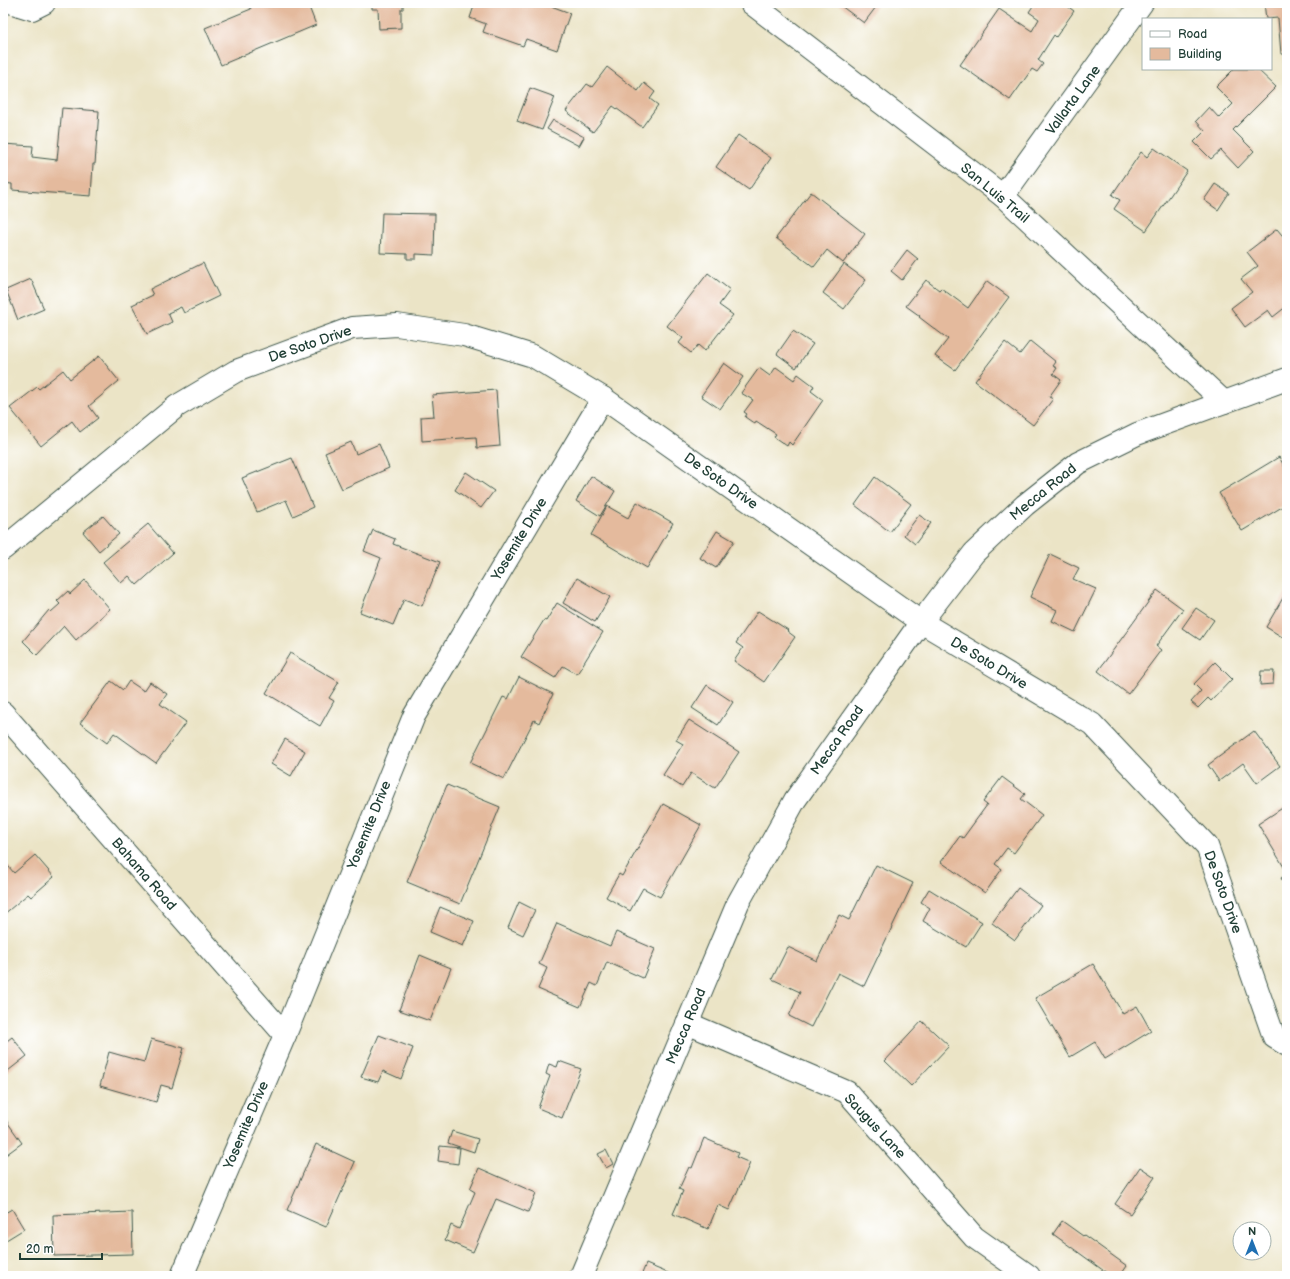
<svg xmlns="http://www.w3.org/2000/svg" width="1290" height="1279" font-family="'Balsamiq Sans',sans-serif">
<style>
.building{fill:#e4ba9d}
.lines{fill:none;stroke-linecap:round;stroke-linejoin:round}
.minor-casing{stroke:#3e564a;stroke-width:24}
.tertiary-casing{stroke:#3e564a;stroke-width:24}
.minor{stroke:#fff;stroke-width:22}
.tertiary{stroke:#fff;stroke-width:22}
.labels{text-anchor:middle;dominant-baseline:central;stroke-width:3;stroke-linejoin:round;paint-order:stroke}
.street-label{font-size:14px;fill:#1f3d34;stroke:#fff}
</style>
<rect width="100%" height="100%" fill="#fff"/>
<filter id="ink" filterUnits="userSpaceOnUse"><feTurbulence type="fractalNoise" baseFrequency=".025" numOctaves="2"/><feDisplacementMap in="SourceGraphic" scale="8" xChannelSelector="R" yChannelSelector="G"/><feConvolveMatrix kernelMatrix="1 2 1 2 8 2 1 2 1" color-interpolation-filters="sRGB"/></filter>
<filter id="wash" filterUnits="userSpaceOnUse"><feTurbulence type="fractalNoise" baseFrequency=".012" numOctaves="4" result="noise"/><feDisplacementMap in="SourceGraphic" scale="16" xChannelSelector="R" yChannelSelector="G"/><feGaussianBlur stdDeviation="0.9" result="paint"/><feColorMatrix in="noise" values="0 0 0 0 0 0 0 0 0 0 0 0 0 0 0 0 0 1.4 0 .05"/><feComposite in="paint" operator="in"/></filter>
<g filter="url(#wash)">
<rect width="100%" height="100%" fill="#ebe4c6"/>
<g id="blocks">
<g class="building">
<path d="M248,3h54l3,6 4,-2 7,18 -95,40 -16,-37 46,-19z"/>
<path d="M372,3h31v6h-2v19l-22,1 -1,-20h-6z"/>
<path d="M475,3h68l27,10 -13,37 -31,-11 -3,7 -40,-14 3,-8 -16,-6z"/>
<path d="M837,3h42l-15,20z"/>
<path d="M1035,3h28l11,8 -18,26 -2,-2 -16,25 5,4 -6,8 -5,-3 -22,31 -50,-35 39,-56 33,22 7,-12 -10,-7z"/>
<path d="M1264,3h23v51h-6l-3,-36 -12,1z"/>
<path d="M607,67l31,24 6,-8 11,9 -5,7 8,6 -16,22 -29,-21 -20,26 -27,-21 21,-27 5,3z"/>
<path d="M1234,69h23l19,18 -43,43 21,21 -16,17 -17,-18 -10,9 -17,-17 11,-11 -9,-10 13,-14 10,11 14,-14 -17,-17z"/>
<path d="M530,88l25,9 -13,33 -25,-9z"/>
<path d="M62,108l37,3 -4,53h-2l-2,32 -79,-6v-6l-9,-1v-39l30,2 -1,11 25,3z"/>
<path d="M553,120l31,17 -5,9 -32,-17z"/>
<path d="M738,135l33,23 -22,32 -33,-23z"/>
<path d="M1154,148l33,23 -41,60 -32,-22 6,-9 -8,-5 29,-43 6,5z"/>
<path d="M1215,184l14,9 -11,17 -14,-10z"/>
<path d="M811,192l54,42 -22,29 -16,-13 -13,17 -38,-29z"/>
<path d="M382,213l53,1 -1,41 -18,-1v5h-9v-5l-27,-1z"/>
<path d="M1277,229l10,12v12l-3,2 3,4v47l-14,11 -5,-7 -23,17 -14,-19 21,-16 -11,-13 17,-13 -11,-14z"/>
<path d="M907,250l11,9 -16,21 -11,-9z"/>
<path d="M203,263l16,33 -35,17 -3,-6 -13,6 4,9 -25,12 -15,-29 21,-10 -3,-6z"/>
<path d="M844,264l22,16 -22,29 -21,-16z"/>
<path d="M708,273l22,17 -11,15 14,10 -28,36 -7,-6 -7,8 -12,-10 4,-5 -16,-12z"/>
<path d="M31,279l13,30 -26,11 -12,-30z"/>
<path d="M926,280l13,10 2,-2 27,20 19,-27 22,16 -54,73 -20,-14 13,-17 -29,-22 1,-1 -14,-10z"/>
<path d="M793,331l20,13 -17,24 -19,-14z"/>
<path d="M1030,341l26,21 -3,4 4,2 -4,6 8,6 -12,17 4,2 -20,26 -58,-44 30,-39 15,12z"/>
<path d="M99,356l20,25 -30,25 9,12 -18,14 -8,-11 -31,25 -31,-38 27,-21 2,2 24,-19 7,9z"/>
<path d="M724,363l19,14 -23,32 -19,-13z"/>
<path d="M776,367l18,13 4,-6 16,12 -3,5 12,9 -31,45 -3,-3 -2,4 -13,-9 2,-3 -20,-13 -1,3 -10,-7 2,-3 -3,-2 9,-12 -12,-7 18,-25 11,8z"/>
<path d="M496,390l4,56 -23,2 -1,-11 -54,4 -1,-24 13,-1 -2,-21z"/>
<path d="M351,442l5,12 23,-10 10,24 -47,21 -17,-36z"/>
<path d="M1279,457l8,14v33l-45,27 -23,-38z"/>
<path d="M292,458l21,49 -20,9 -7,-16 -29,12 -15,-34z"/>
<path d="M466,472l28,19 -13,17 -26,-18z"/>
<path d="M591,476l24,15 -15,25 -24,-15z"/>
<path d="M875,477l36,27 -21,28 -35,-27z"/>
<path d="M637,502l36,21 -26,45 -56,-33 16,-29 21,12z"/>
<path d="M919,515l12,8 -16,21 -11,-9z"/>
<path d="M103,516l16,18 -20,17 -16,-19z"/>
<path d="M148,524l25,29 -36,32 -8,-9 -8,7 -18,-21z"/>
<path d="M373,530l22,9 -2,5 47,18 -18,44 -18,-7 -11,26 -33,-13 21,-54 -17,-7z"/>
<path d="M717,531l17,10 -18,27 -16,-10z"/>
<path d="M1050,554l29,14 -6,11 23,10 -21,43 -23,-11 5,-11 -27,-13z"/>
<path d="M577,578l33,19 -15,25 -32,-19z"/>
<path d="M85,580l25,29 -34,31 -12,-14 -27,29 -14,-14 26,-31 2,2 9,-8 -3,-3 11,-10 2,3z"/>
<path d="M1157,590l26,19 -27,37 5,4 -33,44 -30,-23z"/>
<path d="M1287,591v49l-21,-13z"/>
<path d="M557,603l46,29 -26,42 -14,-8 -8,12 -34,-21 23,-37 2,1z"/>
<path d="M1196,608l18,12 -14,20 -18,-12z"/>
<path d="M758,611l30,19 -1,1 8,6 -31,45 -30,-21 9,-13 -7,-5z"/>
<path d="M290,653l49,29 -10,16 5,3 -14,25 -54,-33z"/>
<path d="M1215,662l17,17 -21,22 -3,-3 -10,10 -7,-6 10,-11 -7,-7z"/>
<path d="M1261,671h13l-1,13 -13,1z"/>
<path d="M519,677l34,17 -14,29 -5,-3 -30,59 -34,-16 33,-66 5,2z"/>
<path d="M111,681l12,9 6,-9 15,10 6,-9 17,12 -7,10 26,18 -30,41 -42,-30 -7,10 -27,-20z"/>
<path d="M707,685l26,17 -15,23 -26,-17z"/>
<path d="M689,720l50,32 -24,36 -24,-15 -9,14 -19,-12 20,-31 -7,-4z"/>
<path d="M1254,731l26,35 -23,17 -14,-20 -24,18 -11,-16z"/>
<path d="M285,739l20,12 -14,25 -20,-12z"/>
<path d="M1002,777l23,17 -4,5 21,16 -28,38 -7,-5 -12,16 7,5 -17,24 -44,-31 19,-26 3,2 24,-33 -4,-3z"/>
<path d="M447,785l53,22 -40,97 -53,-22z"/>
<path d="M663,804l38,21 -41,72 -17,-9 -13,23 -24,-14 13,-23 3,2z"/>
<path d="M1287,805v67l-29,-48z"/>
<path d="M35,855l19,22 -23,20 -3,-3 -25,21v-55l11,13z"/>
<path d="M876,865l37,18 -49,103 -26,-13 -27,54 -22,-11 11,-24 -28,-13 16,-32 29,14 22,-46 10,5z"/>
<path d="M1287,874v14l-6,-10z"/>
<path d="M1018,888l23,17 -26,35 -23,-17z"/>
<path d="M929,889l53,33 -16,25 -43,-26 7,-13 -9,-6z"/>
<path d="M519,902l16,8 -12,25 -15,-7z"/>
<path d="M440,907l34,14 -11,25 -33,-14z"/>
<path d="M557,923l53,23 6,-14 39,17 -12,29 -36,-16 -10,24 -6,-3 -11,24 -42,-18 9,-21 -8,-4z"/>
<path d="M420,955l31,13 -21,53 -31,-11z"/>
<path d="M1093,964l30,50 14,-8 14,25 -46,28 -10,-17 -25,15 -35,-59z"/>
<path d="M922,1021l27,25 -38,40 -26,-25z"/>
<path d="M379,1035l34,13 -12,31 -18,-8 -5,11 -17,-5z"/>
<path d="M12,1037l15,19 -23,18 -1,-30z"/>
<path d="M151,1039l33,9 -12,40 -11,-3 -5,17 -56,-16 9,-34 35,10z"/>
<path d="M559,1061l22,8 -19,49 -24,-10 12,-32 -4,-2 3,-10 8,3z"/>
<path d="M3,1116l19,27 -19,14z"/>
<path d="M452,1131l26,8 -4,13 -26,-9z"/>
<path d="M704,1138l34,15 -2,4 14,6 -21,47 -11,-5 -10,24 -35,-15 10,-23 -4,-2 10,-22 3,1z"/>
<path d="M316,1144l39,18 -29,65 -39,-17z"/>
<path d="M440,1146l20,2 -2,16 -20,-3z"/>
<path d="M606,1150l7,14 -7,4 -8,-14z"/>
<path d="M1140,1167l15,10 -25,37 -15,-10z"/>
<path d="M479,1168l57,25 -8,19 -32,-13 -23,53 -28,-12 6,-15 8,4 16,-37 -5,-3z"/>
<path d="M12,1209l12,20 -21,13v-28z"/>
<path d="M132,1212l1,42 -79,2 -1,-41z"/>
<path d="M1062,1221l21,15 1,-1 43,31 -7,10h-9l-58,-42z"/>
<path d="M646,1264l29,12h-34z"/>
<path d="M259,1272l11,4h-12z"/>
</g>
</g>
</g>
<g filter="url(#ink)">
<use href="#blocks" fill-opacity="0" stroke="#3e564a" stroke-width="1"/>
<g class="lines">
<defs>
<g id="minor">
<path d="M13,3l19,6 12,-6"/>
<path d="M751,3l252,193 221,206"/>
<path d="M1003,196l139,-193"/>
<path d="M3,549l174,-143 59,-35 116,-43 45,-3 67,10 69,21 70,42 318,224 171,102 115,122 67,191 13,8"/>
<path d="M3,713l282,322"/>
<path d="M687,1023l160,69 127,145 55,39"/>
<path d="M182,1276l103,-241 129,-319 189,-318"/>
</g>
<path id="tertiary" d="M581,1276l157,-373 57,-103 126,-178 53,-69 51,-48 53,-42 59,-29 150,-55"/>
</defs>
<use href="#minor" class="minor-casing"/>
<use href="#tertiary" class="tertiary-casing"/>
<use href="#minor" class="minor"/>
<use href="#tertiary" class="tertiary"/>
</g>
</g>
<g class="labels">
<g class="street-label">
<text transform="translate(1073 100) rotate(-54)">Vallarta Lane</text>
<text transform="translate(995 193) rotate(40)">San Luis Trail</text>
<text transform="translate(310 344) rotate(-19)">De Soto Drive</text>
<text transform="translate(721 481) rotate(35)">De Soto Drive</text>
<text transform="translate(1043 492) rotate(-39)">Mecca Road</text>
<text transform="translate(519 539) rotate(-59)">Yosemite Drive</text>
<text transform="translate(989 663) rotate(31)">De Soto Drive</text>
<text transform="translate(837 740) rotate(-55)">Mecca Road</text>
<text transform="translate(369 825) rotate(-68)">Yosemite Drive</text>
<text transform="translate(144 874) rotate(49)">Bahama Road</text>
<text transform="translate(1223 892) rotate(70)">De Soto Drive</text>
<text transform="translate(686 1026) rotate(-67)">Mecca Road</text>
<text transform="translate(246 1125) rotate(-67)">Yosemite Drive</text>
<text transform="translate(875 1126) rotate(47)">Saugus Lane</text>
</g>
</g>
<rect width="1290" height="1279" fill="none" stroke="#fff" stroke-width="16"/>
<rect x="1142" y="18" width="130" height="52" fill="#ffffff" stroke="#a5b1ae"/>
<rect x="1150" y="31" width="20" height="6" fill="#ffffff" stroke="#a5b1ae"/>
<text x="1178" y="38" font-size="12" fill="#1f3d34">Road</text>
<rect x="1150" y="48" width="20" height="12" fill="#e4ba9d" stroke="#a5b1ae"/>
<text x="1178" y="58" font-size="12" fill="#1f3d34">Building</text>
<g transform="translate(1252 1241)"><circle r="19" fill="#ffffff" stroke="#a5b1ae"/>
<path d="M0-3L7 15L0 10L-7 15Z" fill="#1f6fb2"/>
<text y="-6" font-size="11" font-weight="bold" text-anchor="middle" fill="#1f3d34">N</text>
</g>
<path d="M20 1253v6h82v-6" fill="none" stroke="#1f3d34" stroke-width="2"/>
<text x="26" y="1253" font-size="12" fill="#1f3d34" stroke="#ffffff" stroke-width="3" paint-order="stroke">20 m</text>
</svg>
